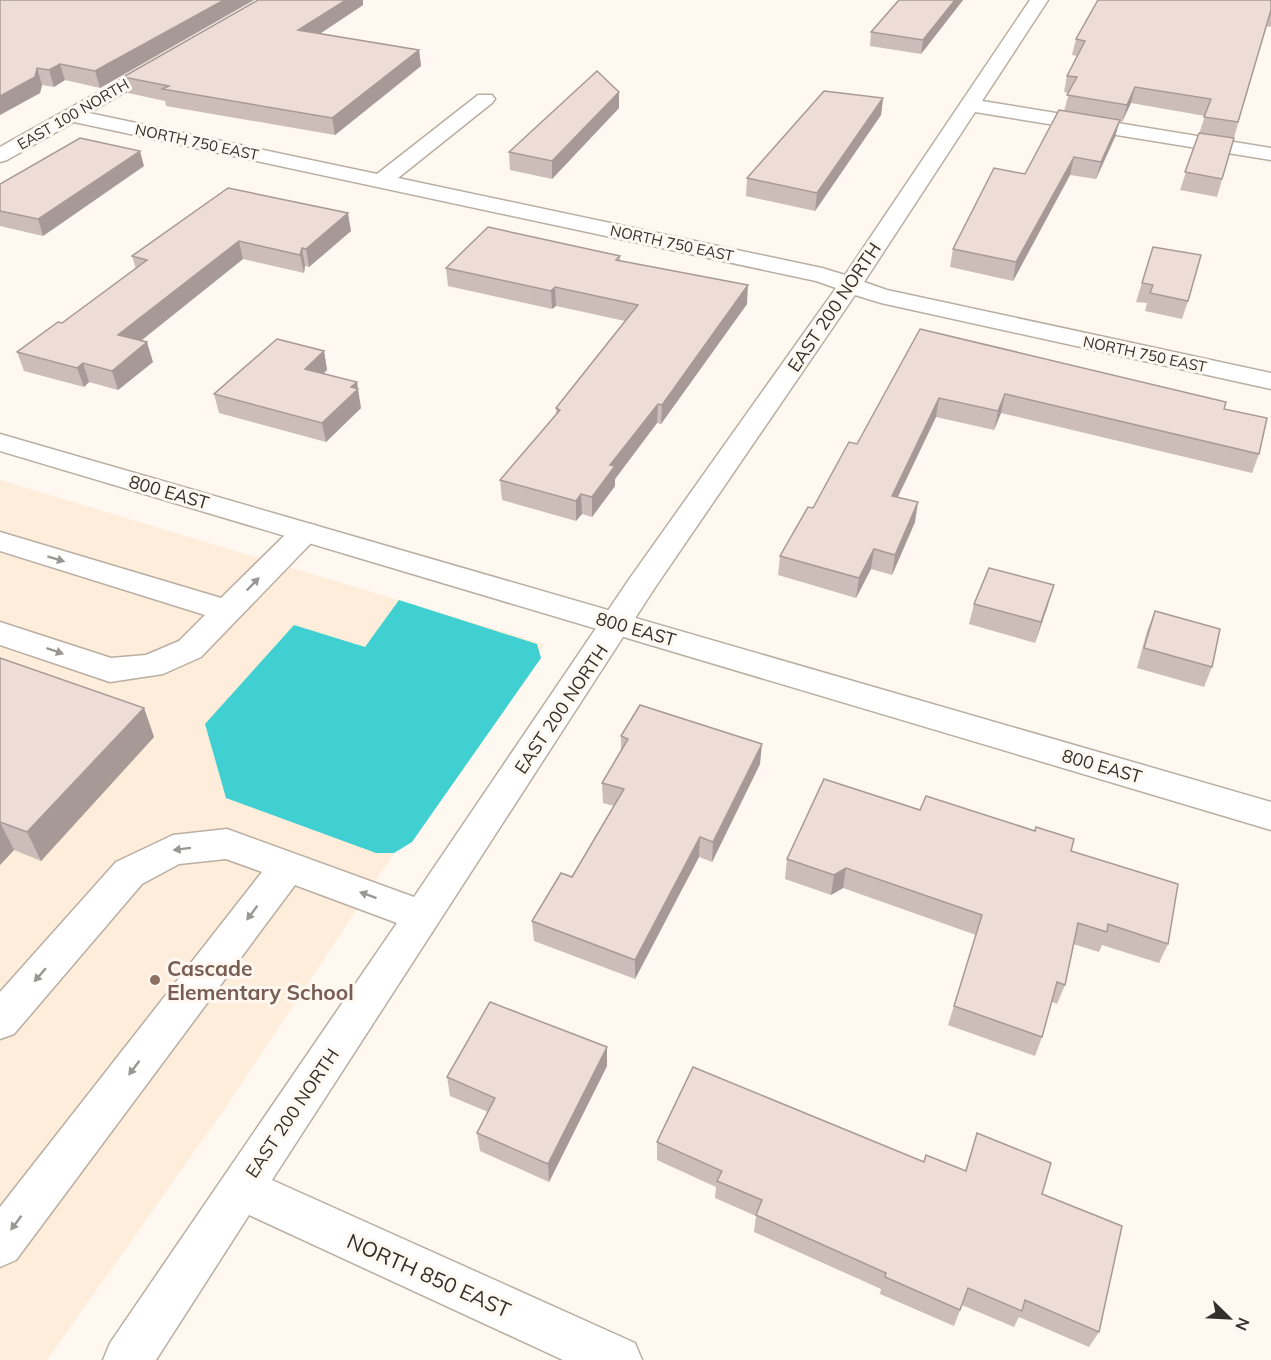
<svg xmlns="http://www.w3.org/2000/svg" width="1271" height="1360" font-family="Mulish,sans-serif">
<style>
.built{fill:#feedda}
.water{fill:#40d0d1}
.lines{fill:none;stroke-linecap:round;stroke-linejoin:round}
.minor-casing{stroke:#b9aea2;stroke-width:3}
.major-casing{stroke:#b9aea2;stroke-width:3}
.minor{fill:#fff;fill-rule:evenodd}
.major{fill:#fff;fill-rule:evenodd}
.wall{fill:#cdbdb8}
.shaded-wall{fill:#a79a96}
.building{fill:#eedcd6;stroke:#a79a96;stroke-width:1.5}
.oneway{fill:#999794}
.education-dot{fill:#8d6e63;stroke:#fef8f0;stroke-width:2}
.labels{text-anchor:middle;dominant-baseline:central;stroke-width:6;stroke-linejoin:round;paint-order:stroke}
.far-street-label{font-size:15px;fill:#332f2a;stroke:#fef8f0}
.street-label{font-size:18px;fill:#332f2a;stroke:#fef8f0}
.near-education-label{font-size:21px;font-weight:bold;fill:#785e54;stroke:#fef8f0;text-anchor:start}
.near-street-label{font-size:21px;fill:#332f2a;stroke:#fef8f0}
</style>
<rect width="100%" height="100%" fill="#fef8f0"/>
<path class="built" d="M0,480l544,164 -132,198 -18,11 -169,255 -178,252h-47z"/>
<path class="water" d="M399,600l138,44 4,14 -129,184 -18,11h-18l-150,-55 -21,-74 89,-99 71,22z"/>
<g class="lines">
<defs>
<g id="minor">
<path d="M1030,0h18l-66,101 289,47v12l-296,-48 -111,170 23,8 384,83v16l-390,-86 -26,-8 -201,294 -382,591 363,163 7,17h-79l-314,-145 -93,145h-53l7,-17 287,-420 -102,-38 -279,375 -16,7v-60l262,-335 -36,-13 -47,5 -37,20 -128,150 -14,5v-47l116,-130 57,-27 54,-6 187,68 216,-319 206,-290 -20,-7 -742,-159 -67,38 -7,2v-15l165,-92 7,2 2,4 -2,4 -83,48 288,61 101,-79h14l3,4 -3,4 -94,75 424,90 23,7z"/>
<path d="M305,523l10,2 5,7 -5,7 -114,118 -38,17 -53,8 -110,-37v-23l111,36 35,-3 33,-14 26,-26 -205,-64v-19l221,66 74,-73z"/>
</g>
<path id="major" d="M0,434l1271,368v28l-1271,-379z"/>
</defs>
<use href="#minor" class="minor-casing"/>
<use href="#major" class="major-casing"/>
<use href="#minor" class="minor"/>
<use href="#major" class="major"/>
</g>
<g class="wall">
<path d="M0,0h254l-154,88 -35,-8 -11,7 -12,-2 -2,8 -40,22z"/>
<path d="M258,0h105v5l-43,29 99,16 2,16 -86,69 -169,-29 -1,-5 -37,-8 -5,-16z"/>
<path d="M963,0l-42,54 -51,-8 1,-14z"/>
<path d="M1271,0v27l-5,-1 -49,171 -37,-7 25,-74 -74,-13 -9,19 -3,-1 -4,16 -19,42 -26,-4 -57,106 -63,-14 3,-18 72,-75 39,-63 5,-18 -5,-1 3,-16 10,-20 -5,-1 4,-16z"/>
<path d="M619,92v16l-67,71 -42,-9 -1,-18z"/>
<path d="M883,98l-2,17 -66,96 -69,-15 1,-18z"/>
<path d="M144,166l-101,70 -43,-10v-42z"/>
<path d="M228,188l123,43 -42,36 -4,-1 -1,7 -61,-14 -102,82 12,21 -35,28 -29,-8 -5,5 -60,-16 -7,-19 45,-29 74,-54 -4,-13z"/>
<path d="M1153,247l35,54 -6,18 -37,-8 2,-8 -11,-1z"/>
<path d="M620,256v4l127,44 -86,120 -4,-1 -42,56v7l-23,31 -10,-3 -6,7 -74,-21 -2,-20 56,-66v-6l69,-87 -69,-15 -4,3 -104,-23 -2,-18z"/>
<path d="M920,329l304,80 35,45 -7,19 -251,-60 -7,17 -58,-13 -38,80 17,25 -23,53 -21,-6 -15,29 -78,-23 2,-19 77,-112z"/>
<path d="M324,351l3,19 -3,3 37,35 -35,34 -107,-29 -5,-19z"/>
<path d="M974,604l74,1 -13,38 -66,-19z"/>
<path d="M1155,611l57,56 -8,20 -67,-19 10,-37z"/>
<path d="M0,658l144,50 10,29 -113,124 -27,-11 -14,15z"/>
<path d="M621,736l139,28 -48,98 -13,-5 -64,122 -101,-38 -2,-20 40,-44 42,-71 -11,-3 -1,-20 19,-33z"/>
<path d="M920,810l151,41 97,93 -9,19 -57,-18 -3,7 -26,-8 -8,41 -8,19 -5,-2 -10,35 -7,19 -87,-31 28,-90 -133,-47 -12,7 -46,-16 2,-20z"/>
<path d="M607,1066l-58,116 -69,-31 -3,-18 11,-21 -38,-16 -3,-19z"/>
<path d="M977,1133l65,61 57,138 -10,15 -70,-30 -5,10 -52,-22 -8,21 -74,-32 1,-5 -127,-57 2,-16 -41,-18 1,-11 -59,-27v-18l267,20 41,9z"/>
</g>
<g class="shaded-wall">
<path d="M224,0h30l-154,88 -5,-17z"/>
<path d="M346,0h17v5l-62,41 -3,-16z"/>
<path d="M955,0h8l-42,54 2,-14z"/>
<path d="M419,50l2,16 -86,69 -3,-17z"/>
<path d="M60,64l5,16 -11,7 -5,-17z"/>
<path d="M37,68l5,17 -2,8 -40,22v-19z"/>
<path d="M1135,87l-4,16 -9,19 5,-17z"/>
<path d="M619,92v16l-67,71v-18z"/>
<path d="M883,98l-2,17 -66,96 2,-18z"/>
<path d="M1120,120l-5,17 -19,42 5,-17z"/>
<path d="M140,151l4,15 -101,70 -5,-17z"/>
<path d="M1074,157l-4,18 -57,106 3,-19z"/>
<path d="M348,213l3,18 -42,36 -3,-18z"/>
<path d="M239,241l4,18 -119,95 -6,-19z"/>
<path d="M302,248l3,18 -1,7 -4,-18z"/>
<path d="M748,285l-1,19 -86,120 1,-19z"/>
<path d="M555,287l1,19 -4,3 -1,-18z"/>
<path d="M147,342l6,20 -35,28 -6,-19z"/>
<path d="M324,351l3,19 -19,18 -3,-19z"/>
<path d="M83,363l6,19 -5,5 -7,-19z"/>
<path d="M357,382l4,26 -35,34 -4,-19 29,-36z"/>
<path d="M1005,394l-4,19 -7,17 4,-19z"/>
<path d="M939,398l-3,19 -47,98 3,-19z"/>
<path d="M658,404l-1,19 -42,56v7l-23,31v-20l18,-32z"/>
<path d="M581,494l1,20 -6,7v-20z"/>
<path d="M918,502l-3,20 -23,53 3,-20z"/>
<path d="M874,549l-3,20 -15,29 3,-20z"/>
<path d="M1054,585l-6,20 -13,38 6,-21z"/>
<path d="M144,708l10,29 -113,124 -14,-29z"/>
<path d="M762,744l-2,20 -48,98 1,-20z"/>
<path d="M0,822l14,28 -14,15z"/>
<path d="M700,837l-1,20 -64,122v-19z"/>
<path d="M846,868l-3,20 -12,7 3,-20z"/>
<path d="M607,1047v19l-58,116 -1,-18z"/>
</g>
<g class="building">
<path d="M0,0h224l-129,71 -35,-7 -11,6 -12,-2 -2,9 -35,19z"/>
<path d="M258,0h88l-48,30 121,20 -87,68 -170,-29 7,-3 -46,-9z"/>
<path d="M899,0h56l-32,40 -52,-8z"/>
<path d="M1098,0h173v10l-33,112 -34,-5 7,-18 -76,-12 -8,18 -60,-10 10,-18 -10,-1 18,-35 -9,-2z"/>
<path d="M597,71l22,21 -67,69 -43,-9z"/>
<path d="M824,91l59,7 -66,95 -70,-15z"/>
<path d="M1059,110l61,10 -19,42 -27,-5 -58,105 -63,-13 41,-81 31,6z"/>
<path d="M1199,133l35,5 -12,41 -37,-7z"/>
<path d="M80,138l60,13 -102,68 -38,-8v-27z"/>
<path d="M228,188l120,25 -42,36 -4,-1 -2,7 -61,-14 -121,94 29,7 -35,29 -29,-8 -6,5 -60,-16 41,-30 4,1 85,-63 -15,-4z"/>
<path d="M488,227l132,29 -4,4 132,25 -86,120 -4,-1 -48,61 5,1 -23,31 -11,-3 -5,7 -76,-21 60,-70 -4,-2 82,-103 -83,-18 -4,4 -105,-23z"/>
<path d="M1153,247l48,8 -13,46 -38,-8 3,-8 -11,-2z"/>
<path d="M920,329l306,73 -2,7 43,9 -8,36 -254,-60 -7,17 -59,-13 -47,98 26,6 -23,53 -21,-6 -15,29 -79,-22 28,-49 5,1 36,-66 8,2z"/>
<path d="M277,339l47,12 -19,18 52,13 -6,5 7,2 -36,34 -108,-29z"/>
<path d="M989,568l65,17 -13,37 -67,-18z"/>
<path d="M1155,611l65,18 -8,38 -68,-19z"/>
<path d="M0,658l144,50 -117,124 -27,-10z"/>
<path d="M640,705l122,39 -49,98 -13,-5 -65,123 -103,-39 29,-48 11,4 52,-88 -22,-6 26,-44 -7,-3z"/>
<path d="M824,779l96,31 6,-14 109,35 1,-4 38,12 -3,12 107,33 -10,60 -60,-20 -1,8 -29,-9 -13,62 -8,-3 -15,55 -88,-31 28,-91 -136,-47 -12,7 -47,-16z"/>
<path d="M490,1002l117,45 -59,117 -71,-31 18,-35 -48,-21z"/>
<path d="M693,1067l231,95 2,-7 40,16 11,-38 74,30 -9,31 80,32 -23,106 -74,-32 -3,11 -54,-23 -8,22 -75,-33 1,-4 -130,-58 6,-15 -45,-19 5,-10 -65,-29z"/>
</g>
<defs><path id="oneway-solid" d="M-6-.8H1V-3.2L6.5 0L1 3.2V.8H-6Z" transform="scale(1.5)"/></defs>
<g class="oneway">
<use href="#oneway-solid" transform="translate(56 559) rotate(17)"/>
<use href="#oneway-solid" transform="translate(253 584) rotate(-46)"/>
<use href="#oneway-solid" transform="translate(55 651) rotate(19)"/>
<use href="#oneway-solid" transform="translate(182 849) rotate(173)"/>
<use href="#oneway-solid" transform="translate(368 895) rotate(-160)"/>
<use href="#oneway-solid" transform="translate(252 913) rotate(127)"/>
<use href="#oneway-solid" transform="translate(40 975) rotate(131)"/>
<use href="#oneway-solid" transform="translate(134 1068) rotate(127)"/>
<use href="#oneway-solid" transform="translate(16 1223) rotate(127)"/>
</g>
<circle class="education-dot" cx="155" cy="980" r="6"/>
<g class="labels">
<g class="far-street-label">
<text transform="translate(73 114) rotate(-30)">EAST 100 NORTH</text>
<text transform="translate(197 142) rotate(12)">NORTH 750 EAST</text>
<text transform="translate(672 243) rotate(12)">NORTH 750 EAST</text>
<text transform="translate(1145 354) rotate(12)">NORTH 750 EAST</text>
</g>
<g class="street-label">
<text transform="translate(834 307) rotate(-56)">EAST 200 NORTH</text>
<text transform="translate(169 492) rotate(16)">800 EAST</text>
<text transform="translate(636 629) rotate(16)">800 EAST</text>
<text transform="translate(561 709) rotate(-56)">EAST 200 NORTH</text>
<text transform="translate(1102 766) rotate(16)">800 EAST</text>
<text transform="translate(292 1113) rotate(-56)">EAST 200 NORTH</text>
</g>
<g class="near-education-label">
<text x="167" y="968">Cascade<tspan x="167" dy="24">Elementary School</tspan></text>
</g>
<g class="near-street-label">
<text transform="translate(429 1275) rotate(24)">NORTH 850 EAST</text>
</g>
</g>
<g transform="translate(1229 1318) rotate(114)" stroke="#fef8f0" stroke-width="4.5" paint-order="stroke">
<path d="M0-4.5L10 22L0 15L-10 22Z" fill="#332f2a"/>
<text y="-9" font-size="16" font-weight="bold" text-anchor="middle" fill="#332f2a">N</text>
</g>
</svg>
